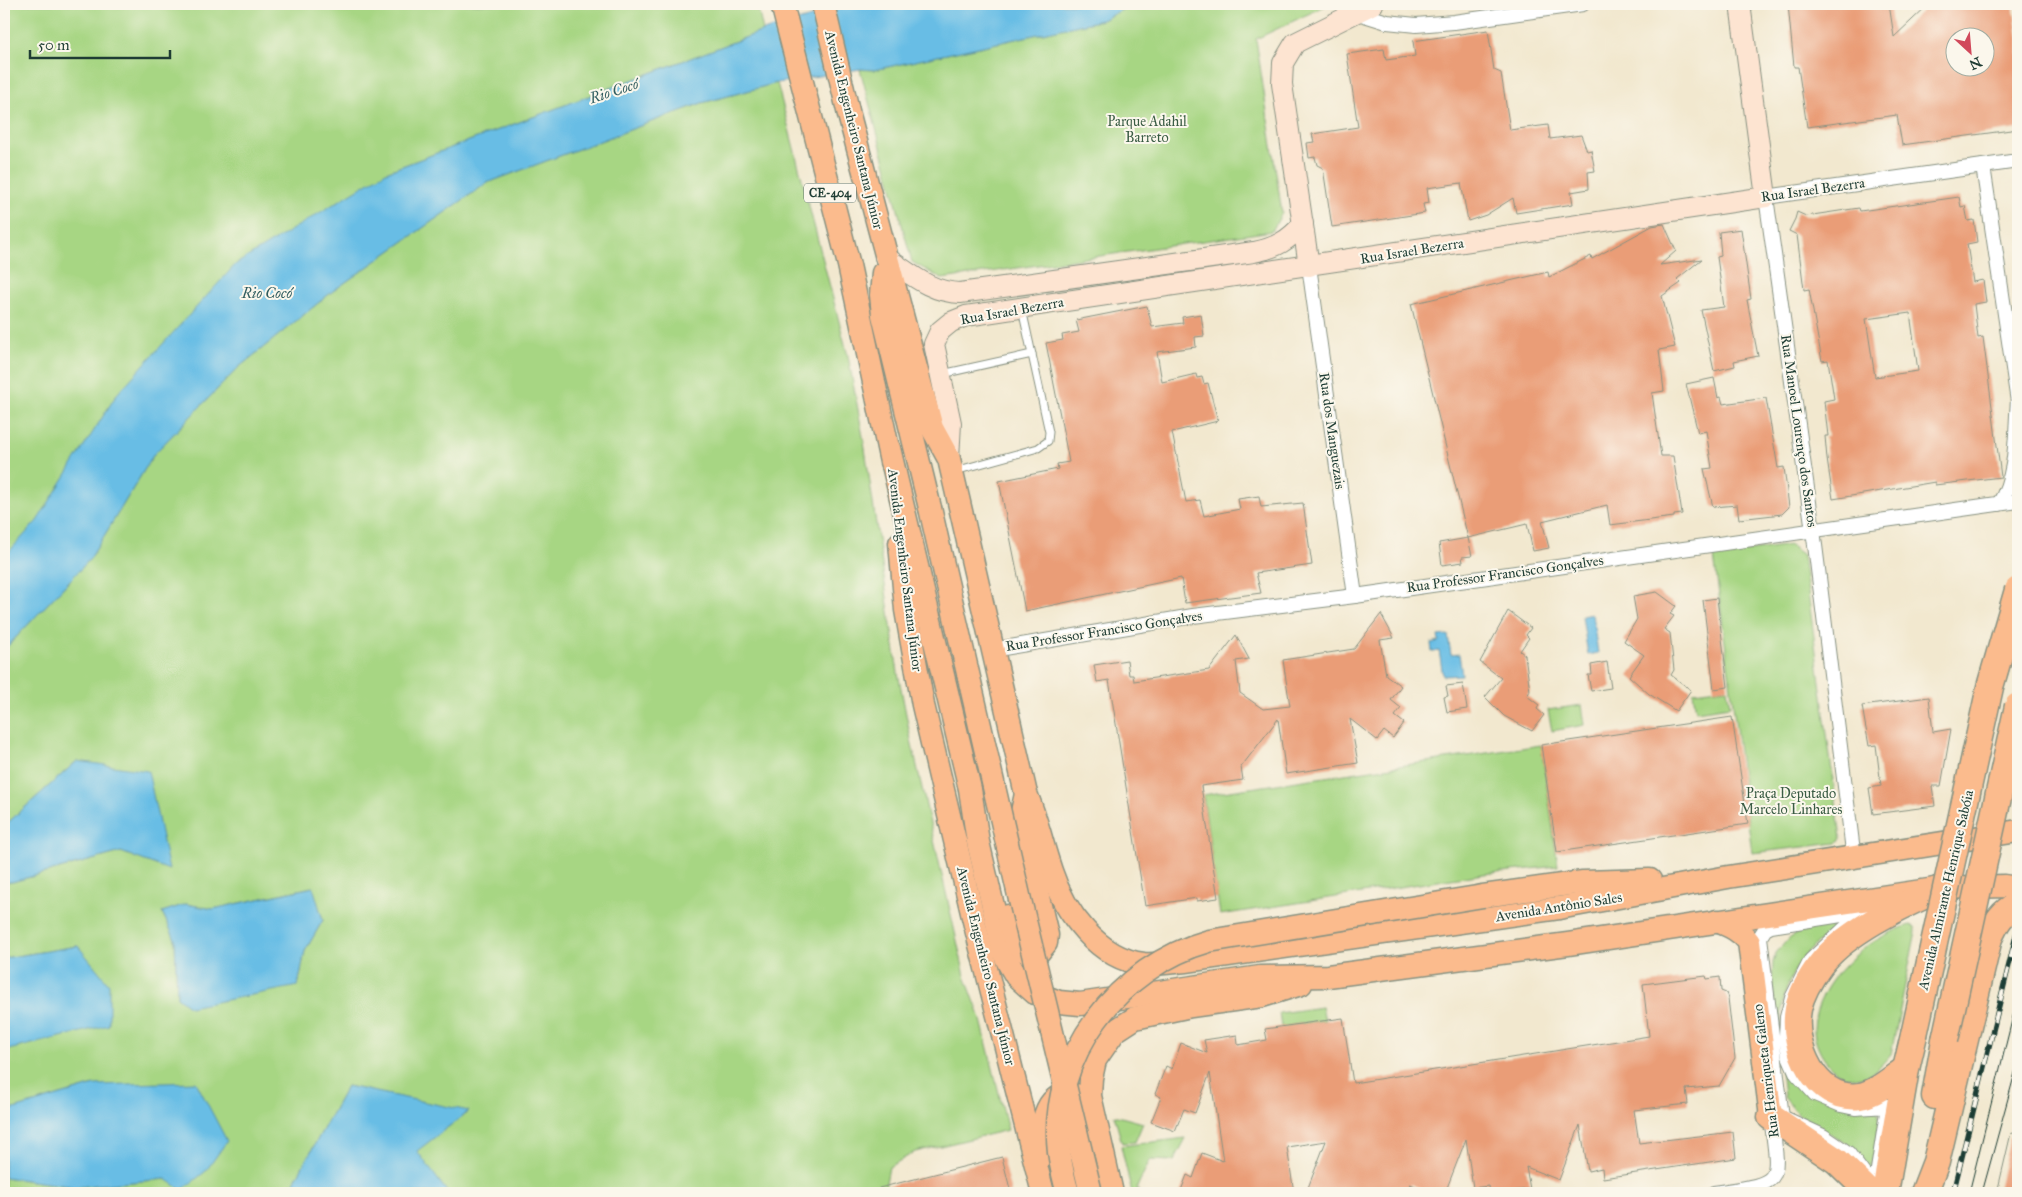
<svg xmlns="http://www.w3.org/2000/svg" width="2022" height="1197" font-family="'IM FELL Great Primer',serif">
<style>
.green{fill:#a7d683;stroke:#638a5c;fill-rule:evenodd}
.water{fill:#68bde5;stroke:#447d8c}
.building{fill:#ea9d77;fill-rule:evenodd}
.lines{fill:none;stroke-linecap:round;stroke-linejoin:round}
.lane-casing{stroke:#889282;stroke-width:9}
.street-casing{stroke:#889282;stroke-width:16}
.secondary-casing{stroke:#889282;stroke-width:22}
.primary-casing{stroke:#889282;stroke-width:25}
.highway-casing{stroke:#889282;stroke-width:29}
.lane{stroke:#fff;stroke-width:7}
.street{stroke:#fff;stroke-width:14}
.secondary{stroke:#fde4d1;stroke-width:20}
.primary{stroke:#fbbb8d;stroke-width:22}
.highway{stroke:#fbbb8d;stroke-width:26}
.tram{stroke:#1f3d34;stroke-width:1}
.rail-casing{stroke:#1f3d34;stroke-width:5.5}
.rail{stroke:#fbf7ec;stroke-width:4;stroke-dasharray:11;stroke-linecap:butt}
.primary-bridge-casing{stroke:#889282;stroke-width:25;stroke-linecap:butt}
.highway-bridge-casing{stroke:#889282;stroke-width:29;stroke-linecap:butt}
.primary-bridge{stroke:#fbbb8d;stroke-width:22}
.highway-bridge{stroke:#fbbb8d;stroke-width:26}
.labels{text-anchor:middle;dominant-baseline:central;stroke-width:4;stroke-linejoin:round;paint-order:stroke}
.shield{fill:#fbf7ec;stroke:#61756b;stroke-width:1}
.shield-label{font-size:12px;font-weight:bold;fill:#1f3d34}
.park-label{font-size:14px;fill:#3a5c44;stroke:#fbf7ec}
.street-label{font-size:14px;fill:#1f3d34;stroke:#fbf7ec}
.water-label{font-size:15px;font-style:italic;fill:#315d60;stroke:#fbf7ec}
</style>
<rect width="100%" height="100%" fill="#fbf7ec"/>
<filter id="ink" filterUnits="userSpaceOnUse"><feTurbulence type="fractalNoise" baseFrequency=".02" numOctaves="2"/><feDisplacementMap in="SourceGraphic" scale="10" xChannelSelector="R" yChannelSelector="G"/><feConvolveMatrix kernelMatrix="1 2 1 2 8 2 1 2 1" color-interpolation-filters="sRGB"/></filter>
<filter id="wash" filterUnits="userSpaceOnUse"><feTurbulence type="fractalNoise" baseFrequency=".0096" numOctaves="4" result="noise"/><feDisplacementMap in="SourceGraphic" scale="20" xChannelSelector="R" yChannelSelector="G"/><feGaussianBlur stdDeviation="1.12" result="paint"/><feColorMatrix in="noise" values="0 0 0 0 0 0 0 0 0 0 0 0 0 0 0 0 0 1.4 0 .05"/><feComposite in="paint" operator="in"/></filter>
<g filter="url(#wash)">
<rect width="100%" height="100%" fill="#f2e8cf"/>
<g class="green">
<path d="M4,4h753l6,27 -377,141 -382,385z"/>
<path d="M1133,4h196l-73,35 26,174 -10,18 -330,48 -30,-17 -52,-193 14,1 228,-50z"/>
<path d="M777,83l71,273 16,86 34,231 13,67 54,236 15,40 28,114 -93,22 -26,15 -5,26h-436l-32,-42 52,-39 -121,-26 -59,107h-284v-16l71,10 91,-8 -72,-94 -90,27v-61h5l69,-105 -74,12v-76h8l109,-30 48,17 -92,-108 -73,65v-176l86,-91 64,-105 84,-86 95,-77 154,-108 215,-80zM312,887l11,33 -18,31 -7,35 -121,11 -2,-58 -13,-27 24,-8 27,5z"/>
<path d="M1790,545l13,10 38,284 -4,4 -85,10 -38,-297z"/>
<path d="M1727,688l3,18 -34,5 -3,-19z"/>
<path d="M1582,705l3,20 -33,6 -4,-21z"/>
<path d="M1541,745l17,121 -75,8 -263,41 -17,-120z"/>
<path d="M1831,922l4,7c-44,31 -57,64 -54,116l97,67 2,8 -9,51 -12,-12 -5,-11 -54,-31 -16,-20 -12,-115 1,-20 3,-9 13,-15 19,-11z"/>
<path d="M1910,925l5,2 1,4 -25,123c-8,9 -15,18 -26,22 -27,11 -51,-23 -51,-47 1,-48 54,-92 96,-104z"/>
<path d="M1322,1007l3,13 -44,7 -2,-14z"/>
<path d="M1114,1115l29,8 -8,19 -13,1z"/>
<path d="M1186,1138l-12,23 -24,-1 -13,27 2,6h-7l-11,-47z"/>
</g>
<g class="water">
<path d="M856,4h277l-31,16 -228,50 -14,-1 -83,14 -75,20 -215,80 -154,108 -95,77 -84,86 -64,105 -86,91v-93l33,-36 80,-127 119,-130 150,-92 377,-141z"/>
<path d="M1592,614l6,39 -10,2 -6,-39z"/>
<path d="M1448,635l3,20 8,-1 3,21 -19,1 -4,-25 -7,1 -1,-9 8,-2 -1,-5z"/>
<path d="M77,761l71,10 21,99 -48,-18 -109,30h-8v-56z"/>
<path d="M313,887l10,33 -18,31 -7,35 -108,21 -13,-10 -2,-58 -13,-27 24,-8 27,5z"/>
<path d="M78,946l31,38v41l-105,26v-93z"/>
<path d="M196,1082l31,59 -21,30 -24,19 -16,-11 -91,8 -71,-10v-65l90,-27z"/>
<path d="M347,1086l122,25 -52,40 31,42h-160z"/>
</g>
<g id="blocks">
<g class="building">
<path d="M1788,4h101l5,33 35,-33h84l5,34v91l-116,16 -5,-30 -90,12 -9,-60h-4zM1954,38h30v30h-30z"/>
<path d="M1488,30l6,40 7,3 9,57 38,-5 2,14 31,-4 6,16 4,-1 4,21 -7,1 1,17 -18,3 2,12 -57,9 -3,-15 -27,17 -18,6 -7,-38 -34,5 2,15 -6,1 2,9 -93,14 -9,-59 -6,-3 -2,-8 -6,1 -2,-15 7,-1 -2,-8 46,-7 -11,-73 37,-5 2,11 29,-4 -2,-15z"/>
<path d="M1959,197l2,10 4,-1 3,15 6,-1 3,22 -10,2 6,38 10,-2 3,22 -12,2 4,34 5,-1 18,140 -66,8v-3l-102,17 -6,-40 -2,-23h3l-4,-35 10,-2 -6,-39 -6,1 -13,-72 -5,1 -7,-55 -8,-4 6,-12 2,-7 9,4 53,-8 1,3zM1910,313l8,58 -43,6 -9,-58z"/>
<path d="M1664,224l12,27 -16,14 42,-6 -25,20 4,4 -19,13 13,51 -16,3 5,41 -12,2 9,63h12l9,58 -8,1v2l-64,8 -3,-20 -65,16 7,27 -16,3 -6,-27 -59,14 -57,-234 137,-32 1,5 42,-21 1,3 60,-33z"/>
<path d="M1741,229l10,70 -4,1 11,56 -24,5 1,5 -21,5 -13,-61 23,-3 -7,-50 4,-1 -2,-24z"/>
<path d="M1147,306l5,21 31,-4 -1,-6 19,-3 3,22 -9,1 1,10 -39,5 5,30 34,-8 1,4 5,-1 2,7 4,-1 10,38 -46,11 14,70 14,-2 4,16 36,-7 -2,-10 21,-3 2,11 42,-4 9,62 -56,8 5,20 -76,10 -4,-25 -156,33 -26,-130 59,-12 -1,-5 12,-2 -23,-119 17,-3 -1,-5 17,-3 -3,-12z"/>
<path d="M1714,378l4,20 3,-1 2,7 43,-6 12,70 6,-1 5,40 -7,7 -43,5 -2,-14 -24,2 -9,-38 8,-1 -6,-37 -8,2 -12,-49z"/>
<path d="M1468,538l4,18 -10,1 1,5 -21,3 -3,-22z"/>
<path d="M1657,592l19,14 -6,8 4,2 -10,13 6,4 4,37 -3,5 20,15 -15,21 -27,-17 -20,-18 15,-21 -20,-14 13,-22 -4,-23z"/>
<path d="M1717,598l11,89 -14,2 -11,-89z"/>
<path d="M1508,611l23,17 -5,7 3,3 -9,13 5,4 5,36 -3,5 12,9 -2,4 7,6 -12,16 -28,-15 -19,-19 16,-19 -21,-16z"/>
<path d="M1381,614l13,24 -14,2 6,35 15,11 -10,14 10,8 -6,8 9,7 -11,15 -9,-7 -7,9 -27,-21 8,44 -72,11 -8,-55 -37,48 2,13 -42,6 17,112 -21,3v-3l-52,8 -36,-226 -12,2 -3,-17 33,-5 2,15h4l1,6 75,-11 27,-35 13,24 -13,2 4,32 23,16 27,-3 -7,-46 71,-11z"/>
<path d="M1607,662l4,26 -20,3 -3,-16h4l-1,-10z"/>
<path d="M1463,684l4,25 -20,3 -3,-15 4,-1 -2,-10z"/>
<path d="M1929,697l4,35 18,-3 -10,57h-9l3,20 -62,8 -4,-26 12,-2 -5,-41 -7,1 -7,-40z"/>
<path d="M1732,717l16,107 -191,28 -16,-107z"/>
<path d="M1706,976l1,3 13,-2 1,14 5,2 2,5 7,60 -16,28 -33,3 2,15 -54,6 5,33 94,-11 3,26 -133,20 -1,-10 -14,3 -8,-46 -21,55 -33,-13 4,22 -41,4 -1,-7 -15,2 -7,-49 -21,54h-11l-24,-9 1,9h-105l20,-52 -39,6 7,46h-114l7,-18 6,3 9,-25 21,8 -13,-88 -15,40 -11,-4 -9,22 -24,-9 10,-25 -6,-3 11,-28 6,3 9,-26 26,10 -3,-13 33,-5 1,10 29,-5 -2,-11 78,-11 10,65 296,-47 -6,-52z"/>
<path d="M2011,1133l7,1v59h-21z"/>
<path d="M1002,1157l9,36h-131l-1,-5z"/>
</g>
</g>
</g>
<g filter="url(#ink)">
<use href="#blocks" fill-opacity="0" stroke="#889282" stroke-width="1"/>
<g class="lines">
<defs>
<g id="lane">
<path d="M942,374l90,-20"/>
<path d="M955,471l83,-23 10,-7 1,-9 -27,-123"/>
</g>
<g id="street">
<path d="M1355,12l32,10 29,3 38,-3 129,-18"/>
<path d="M1983,166l35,236"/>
<path d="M1309,266l46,330"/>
<path d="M1999,504c19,-30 16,-70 19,-104"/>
<path d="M992,650l201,-34 162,-20 663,-95"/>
<path d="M1854,859l-39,-314 -49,-348 252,-36"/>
<path d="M1867,911l-24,19 -32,30 -19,38 -5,19 -1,19 3,20 8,18 18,20 26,11 14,3 33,-2 -11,70 -4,2 -8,-2 -17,-23 -25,-17 -41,-19 -22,-180 5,-8 6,-3z"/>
<path d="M1714,1193c70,-11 66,-7 57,-76"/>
</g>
<g id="secondary">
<path d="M885,257c25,16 44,35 75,36l294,-41c22,-4 35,-12 49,-28"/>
<path d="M1309,266l-27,-182 1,-21 12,-20 78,-39"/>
<path d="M949,459l2,-36 -17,-79 6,-13 11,-9 15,-6 800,-119 -26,-193"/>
</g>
<g id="primary">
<path d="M782,4l67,261 42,197"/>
<path d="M823,4l26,111 83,313 17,31 3,13 74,322c11,25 16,51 25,77 13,40 47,88 93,93 14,1 28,-2 42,-3l373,-53 169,-31 290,-46"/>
<path d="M883,273l-2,22 2,20 47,193"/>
<path d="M889,448l81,341 8,53 26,111 5,11 7,12 19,17 24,9 21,2 180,-27 68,-1 240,-32 374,-56 62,-2 14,2"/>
<path d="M900,543l6,67 17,95 50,212 70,276"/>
<path d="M1483,896l100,-14 67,-2"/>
<path d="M1008,916c4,18 8,38 29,38l9,-11 1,-8 -27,-114 6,-27"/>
<path d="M1717,921c13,5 24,10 32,21l22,175"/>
<path d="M1041,1156c0,-22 0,-68 35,-61"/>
<path d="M1112,1193l-22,-97 1,-18 4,-18 20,-29 20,-13 56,-12 71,-10 39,-12"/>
</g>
<g id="highway">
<path d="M1906,1069c-15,10 -29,24 -46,27 -45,6 -69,-50 -62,-87 3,-15 13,-32 22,-44 26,-34 84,-61 122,-77"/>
<path d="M1935,1096l10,-56"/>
<path d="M1771,1117l66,44 33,32"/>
<path d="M1885,1193l21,-124 8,-34"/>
<path d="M1924,1193l12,-31 53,-224c7,-15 13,-27 29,-33"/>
</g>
</defs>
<use href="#lane" class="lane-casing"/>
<use href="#street" class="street-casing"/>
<use href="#secondary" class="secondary-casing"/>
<use href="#primary" class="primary-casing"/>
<use href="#highway" class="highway-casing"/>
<use href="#lane" class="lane"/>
<use href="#street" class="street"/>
<use href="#secondary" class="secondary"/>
<use href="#primary" class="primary"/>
<use href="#highway" class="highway"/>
<g class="tram">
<path d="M1969,1193l49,-197"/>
<path d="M1982,1193l36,-131"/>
</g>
<defs>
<path id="rail" d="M1953,1193l65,-265"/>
</defs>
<use href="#rail" class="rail-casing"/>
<use href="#rail" class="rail"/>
<defs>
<g id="primary-bridge">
<path d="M930,508l90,392 71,293"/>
<path d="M1068,1193c-4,-13 -7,-27 -9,-41 -11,-96 60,-186 150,-211l274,-45"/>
</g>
<g id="highway-bridge">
<path d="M1914,1035l76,-348 28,-97"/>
<path d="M1945,1040l73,-334"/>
</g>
</defs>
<use href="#primary-bridge" class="primary-bridge-casing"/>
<use href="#highway-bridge" class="highway-bridge-casing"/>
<use href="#primary-bridge" class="primary-bridge"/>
<use href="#highway-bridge" class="highway-bridge"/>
</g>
</g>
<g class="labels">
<rect class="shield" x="804" y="183.5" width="52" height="19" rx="4"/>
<g class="shield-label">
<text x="830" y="193">CE-404</text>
</g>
<g class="park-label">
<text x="1147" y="121">Parque Adahil<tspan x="1147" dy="16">Barreto</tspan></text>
<text x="1791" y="793">Praça Deputado<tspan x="1791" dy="16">Marcelo Linhares</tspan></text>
</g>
<g class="street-label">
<text transform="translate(854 130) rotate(76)">Avenida Engenheiro Santana Júnior</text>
<text transform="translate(1813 190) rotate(-8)">Rua Israel Bezerra</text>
<text transform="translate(1412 251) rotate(-9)">Rua Israel Bezerra</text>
<text transform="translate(1012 311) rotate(-10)">Rua Israel Bezerra</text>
<text transform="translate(1332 431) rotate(82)">Rua dos Manguezais</text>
<text transform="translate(1799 431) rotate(82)">Rua Manoel Lourenço dos Santos</text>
<text transform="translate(905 570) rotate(83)">Avenida Engenheiro Santana Júnior</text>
<text transform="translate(1505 574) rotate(-8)">Rua Professor Francisco Gonçalves</text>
<text transform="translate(1104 631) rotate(-9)">Rua Professor Francisco Gonçalves</text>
<text transform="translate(1946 890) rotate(-77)">Avenida Almirante Henrique Sabóia</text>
<text transform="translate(1559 907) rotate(-9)">Avenida Antônio Sales</text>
<text transform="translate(986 966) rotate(76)">Avenida Engenheiro Santana Júnior</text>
<text transform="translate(1766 1071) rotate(-97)">Rua Henriqueta Galeno</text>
</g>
<g class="water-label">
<text transform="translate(614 91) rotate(-18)">Rio Cocó</text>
<text x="267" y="293">Rio Cocó</text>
</g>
</g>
<rect width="2022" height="1197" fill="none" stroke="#fbf7ec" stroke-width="20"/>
<g transform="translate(1970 52) rotate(154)"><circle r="24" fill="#fbf7ec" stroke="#a3ada2"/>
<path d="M0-4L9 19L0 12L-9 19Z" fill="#d1495b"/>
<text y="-8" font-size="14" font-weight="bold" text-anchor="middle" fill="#1f3d34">N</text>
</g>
<path d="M30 50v8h140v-8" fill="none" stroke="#1f3d34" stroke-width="2.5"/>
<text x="38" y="50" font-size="15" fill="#1f3d34" stroke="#fbf7ec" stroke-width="4" paint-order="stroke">50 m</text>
</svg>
